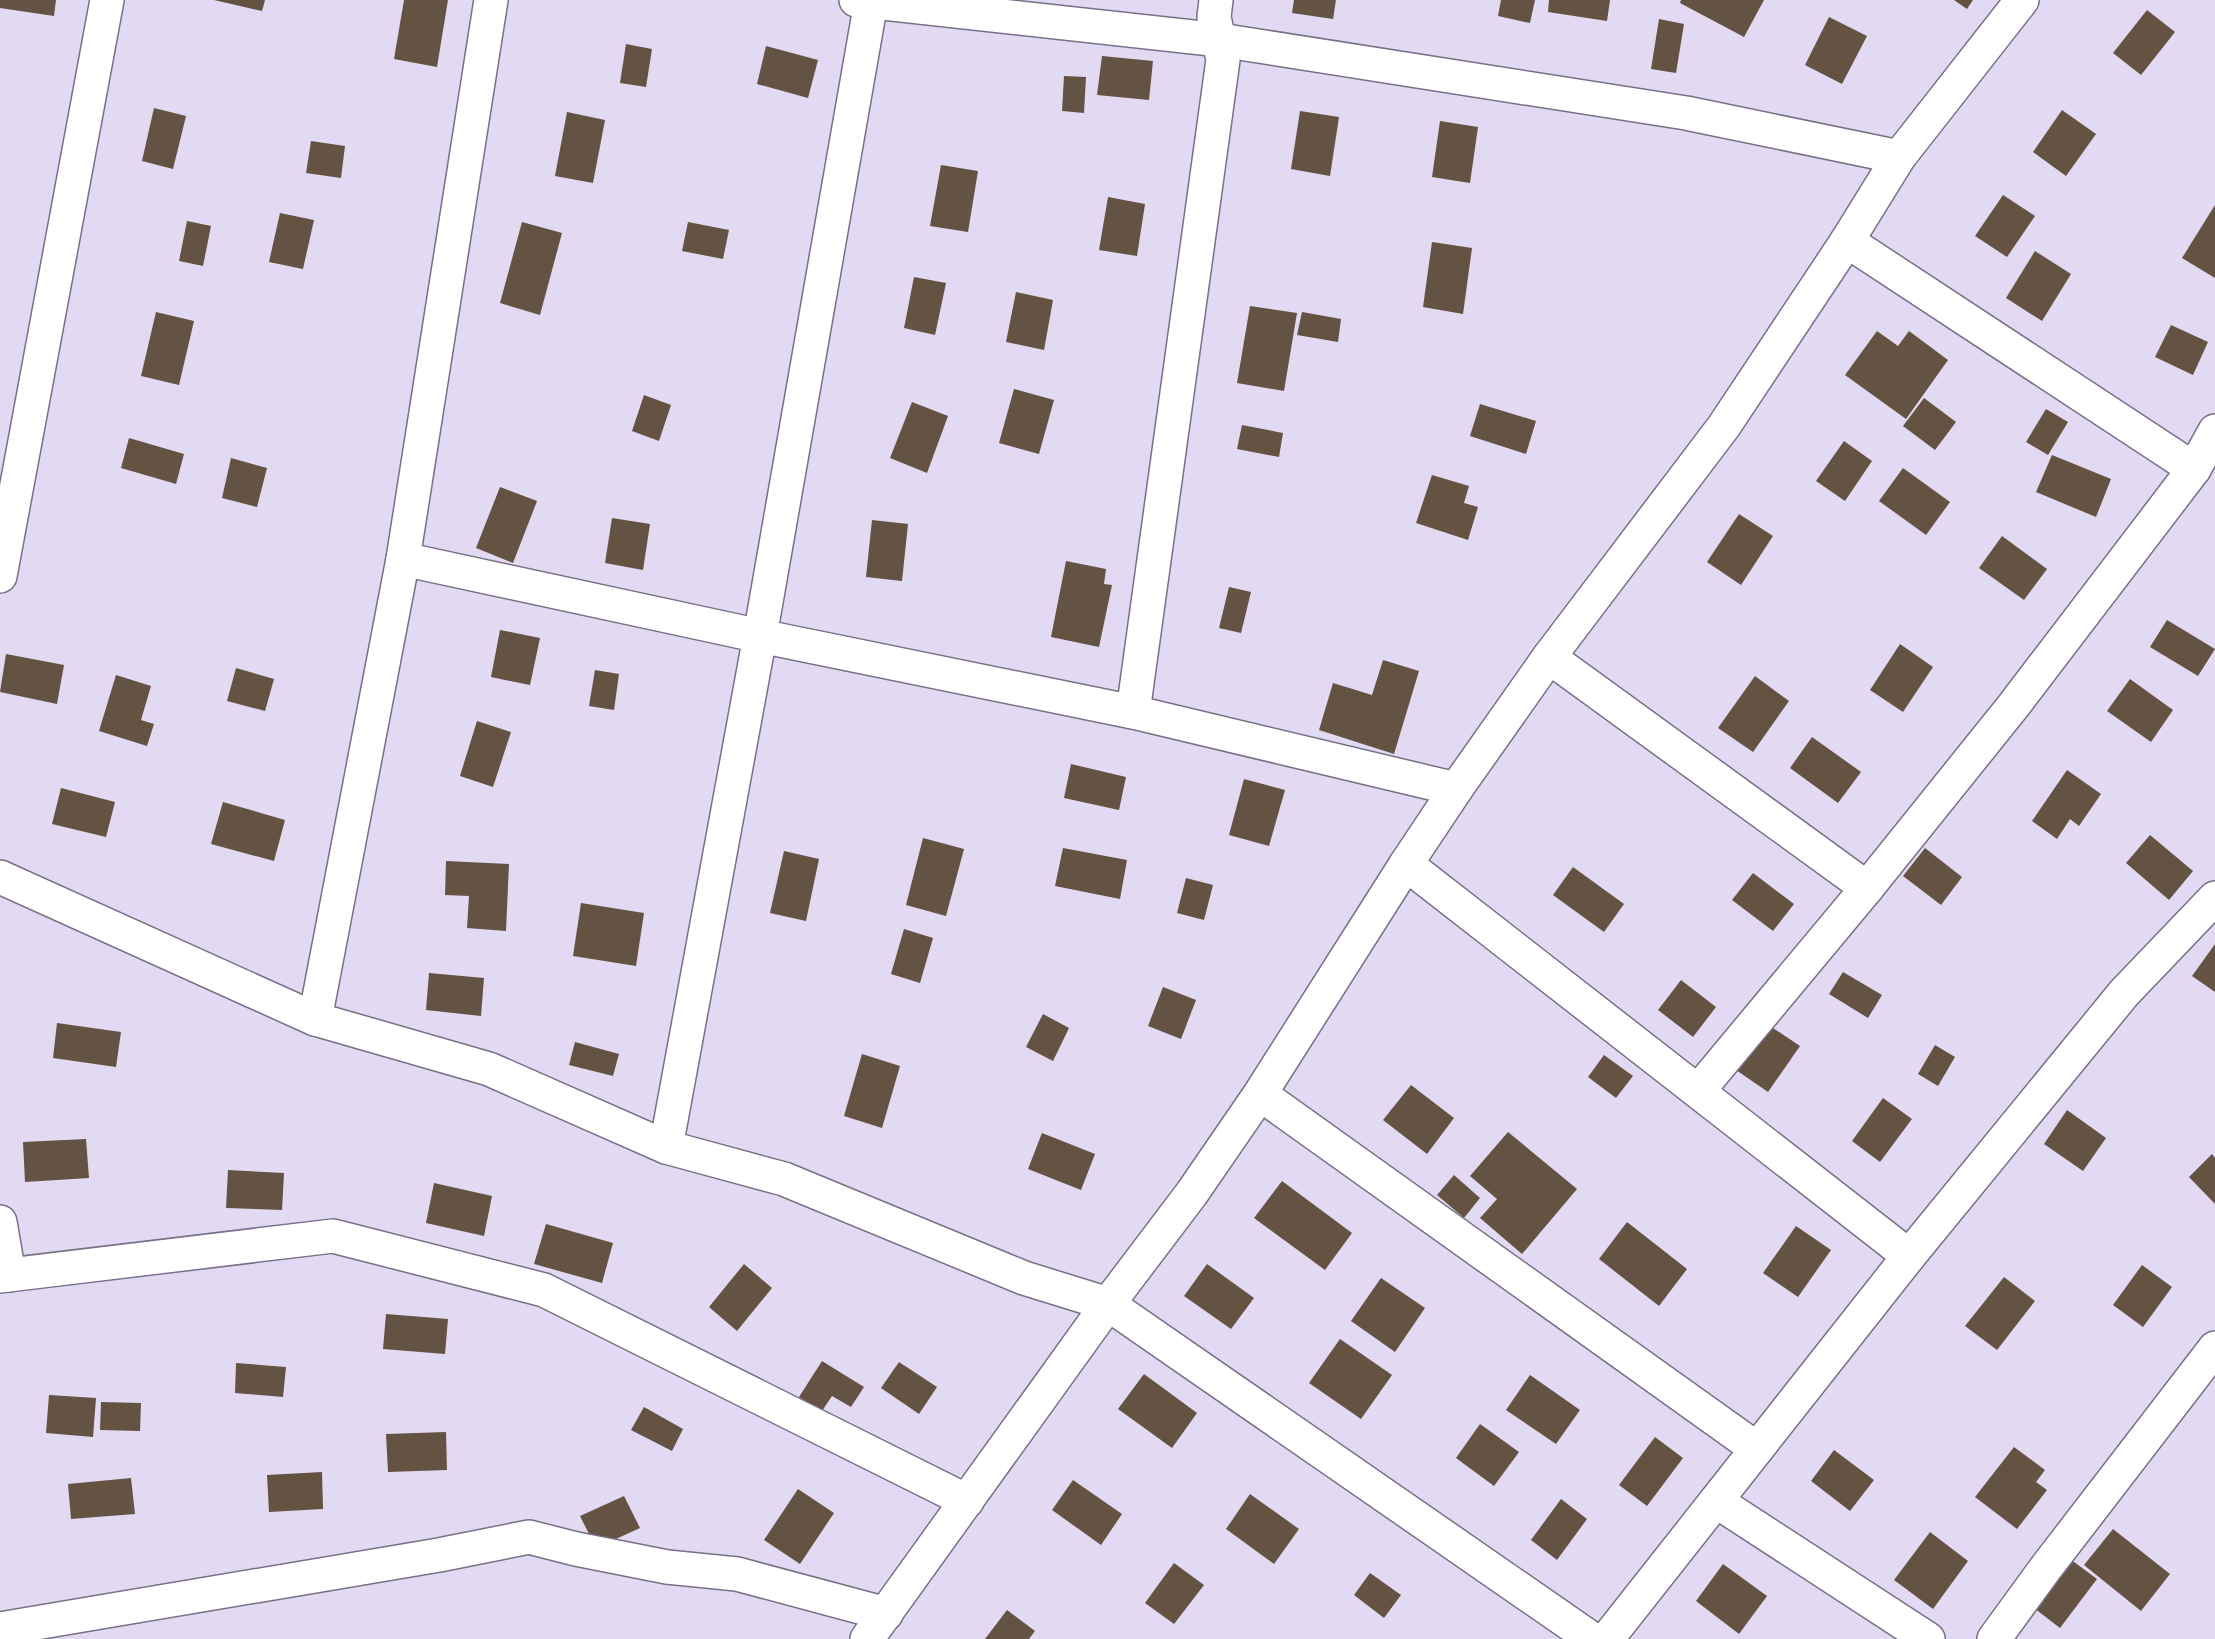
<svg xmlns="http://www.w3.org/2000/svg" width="2215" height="1639" font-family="Overpass,sans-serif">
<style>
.building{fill:#645242}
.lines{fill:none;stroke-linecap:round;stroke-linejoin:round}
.street-casing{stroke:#787086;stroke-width:36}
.street{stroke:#fff;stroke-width:33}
</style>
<rect width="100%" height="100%" fill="#e2daf3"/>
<g class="building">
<path d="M0,0h56l-2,16 -54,-8z"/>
<path d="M214,0h51l-3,11z"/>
<path d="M404,0h44l-11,67 -43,-8z"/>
<path d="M1294,0h42l-3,19 -41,-6z"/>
<path d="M1501,0h34l-5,23 -32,-7z"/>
<path d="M1549,0h61l-3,21 -59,-9z"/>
<path d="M1681,0h83l-20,37 -64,-34z"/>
<path d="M1954,0h19l-6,9z"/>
<path d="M2147,10l28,22 -34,43 -28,-22z"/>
<path d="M1829,17l38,19 -25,48 -37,-19z"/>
<path d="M1659,19l25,5 -8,49 -25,-4z"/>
<path d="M626,44l26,5 -6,38 -26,-4z"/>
<path d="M766,46l52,14 -10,38 -51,-14z"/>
<path d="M1102,56l51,5 -4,39 -52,-5z"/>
<path d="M1064,76l22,1 -2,36 -22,-2z"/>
<path d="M154,108l32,8 -13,53 -31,-8z"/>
<path d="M2062,110l34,24 -30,42 -33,-24z"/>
<path d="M1300,111l39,6 -9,59 -39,-7z"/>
<path d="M567,112l38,8 -12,63 -38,-7z"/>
<path d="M1440,121l38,6 -8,56 -38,-6z"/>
<path d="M311,141l34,5 -4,32 -35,-5z"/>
<path d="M941,165l37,6 -10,61 -38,-6z"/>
<path d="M2003,195l32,21 -28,41 -32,-21z"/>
<path d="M1108,197l37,7 -8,52 -38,-6z"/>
<path d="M2215,205v73l-33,-20z"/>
<path d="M280,213l34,7 -11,49 -34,-7z"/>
<path d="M187,221l24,5 -8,40 -24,-5z"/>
<path d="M522,222l40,11 -22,82 -40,-12z"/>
<path d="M688,222l41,8 -6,29 -41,-8z"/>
<path d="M1432,242l40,6 -9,66 -40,-7z"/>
<path d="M2035,251l36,23 -29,47 -36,-23z"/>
<path d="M914,277l32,6 -11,52 -31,-7z"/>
<path d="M1016,292l37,8 -9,50 -38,-8z"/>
<path d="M1250,306l47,7 -13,78 -47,-8z"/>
<path d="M156,312l38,9 -15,64 -38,-9z"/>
<path d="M1302,312l39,7 -3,23 -41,-7z"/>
<path d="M2171,325l37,17 -15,33 -38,-18z"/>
<path d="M1877,331l21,15 11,-15 39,29 -42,59 -61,-44z"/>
<path d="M1014,389l40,11 -15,54 -40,-11z"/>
<path d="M644,395l27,10 -12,36 -27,-10z"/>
<path d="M1924,398l32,24 -21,28 -32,-24z"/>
<path d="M912,402l36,14 -21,57 -37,-15z"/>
<path d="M1480,404l56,17 -10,33 -56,-18z"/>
<path d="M2046,409l22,13 -20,33 -22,-13z"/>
<path d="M1242,425l41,8 -4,24 -42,-8z"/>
<path d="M129,438l55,16 -8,30 -55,-16z"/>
<path d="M1844,441l28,20 -27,40 -29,-20z"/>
<path d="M2052,455l59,24 -15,38 -60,-25z"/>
<path d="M231,458l36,10 -10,39 -35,-9z"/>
<path d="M1903,468l47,34 -24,33 -47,-34z"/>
<path d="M1432,475l37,11 -5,17 14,4 -10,33 -52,-17z"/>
<path d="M500,487l37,14 -24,62 -37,-15z"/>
<path d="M1739,514l34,22 -32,49 -34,-23z"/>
<path d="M612,518l38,6 -7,46 -38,-7z"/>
<path d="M872,520l36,4 -6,57 -36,-4z"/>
<path d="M2002,536l45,33 -23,31 -45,-32z"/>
<path d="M1066,561l40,8 -2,15 8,1 -13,62 -48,-10z"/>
<path d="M1229,587l22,5 -10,41 -22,-5z"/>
<path d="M2167,620l48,29 -17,27 -48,-29z"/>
<path d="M500,630l40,8 -10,47 -39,-8z"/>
<path d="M1900,644l33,23 -30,45 -33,-22z"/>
<path d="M6,654l58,11 -7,39 -57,-12z"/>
<path d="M1383,660l36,11 -25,83 -75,-24 14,-47 39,12z"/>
<path d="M236,668l38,11 -9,32 -38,-10z"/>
<path d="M595,670l24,4 -5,36 -25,-4z"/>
<path d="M116,675l35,11 -10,34 13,4 -7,22 -48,-15z"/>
<path d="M1755,676l34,25 -36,51 -35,-24z"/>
<path d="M2130,679l43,31 -22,32 -44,-31z"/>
<path d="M477,721l34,11 -18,55 -33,-11z"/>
<path d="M1812,737l49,35 -23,31 -48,-35z"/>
<path d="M1071,764l55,13 -7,33 -55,-12z"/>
<path d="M2067,770l34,24 -22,32 -9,-7 -13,20 -25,-18z"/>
<path d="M1244,779l41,11 -16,56 -40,-11z"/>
<path d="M61,788l54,14 -9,35 -54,-13z"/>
<path d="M223,802l62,18 -11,41 -63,-17z"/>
<path d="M2150,835l43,36 -24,29 -43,-37z"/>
<path d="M923,838l41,11 -18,67 -40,-11z"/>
<path d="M1063,848l64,12 -7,39 -65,-13z"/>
<path d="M1925,848l37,29 -21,28 -38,-29z"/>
<path d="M784,851l35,8 -13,62 -36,-8z"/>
<path d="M446,861l63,3 -3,67 -39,-3 2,-32 -24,-1z"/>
<path d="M1573,867l51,37 -20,28 -51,-37z"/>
<path d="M1753,873l41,31 -21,27 -41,-31z"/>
<path d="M1186,878l27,7 -9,35 -27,-7z"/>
<path d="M581,903l63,10 -8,53 -63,-10z"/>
<path d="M904,929l29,9 -13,45 -29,-9z"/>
<path d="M2215,944v48l-23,-16z"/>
<path d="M1843,972l39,23 -14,23 -39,-24z"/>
<path d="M429,973l55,5 -3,38 -55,-6z"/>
<path d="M1681,980l35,27 -23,30 -35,-27z"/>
<path d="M1163,987l33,13 -15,39 -33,-13z"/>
<path d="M1043,1014l26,14 -16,33 -27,-14z"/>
<path d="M57,1023l64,9 -5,35 -63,-9z"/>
<path d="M1767,1024l33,22 -32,46 -32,-22z"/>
<path d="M575,1042l44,12 -6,22 -44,-11z"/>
<path d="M1935,1045l20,12 -17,29 -20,-12z"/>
<path d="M862,1054l38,12 -18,62 -38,-12z"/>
<path d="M1604,1055l29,21 -17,22 -28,-21z"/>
<path d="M1411,1085l43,33 -27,36 -44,-34z"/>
<path d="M1883,1098l29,21 -32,43 -28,-21z"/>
<path d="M2067,1110l39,28 -23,33 -39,-27z"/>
<path d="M1508,1132l69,57 -55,65 -42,-36 17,-19 -27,-23z"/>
<path d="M1042,1133l53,21 -14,36 -53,-21z"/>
<path d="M86,1139l3,39 -64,4 -2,-40z"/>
<path d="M2212,1154l3,4v46l-26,-27z"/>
<path d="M228,1170l56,3 -2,37 -56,-2z"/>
<path d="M1454,1175l26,23 -16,20 -27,-23z"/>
<path d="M1282,1181l70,52 -27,37 -71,-52z"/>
<path d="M434,1183l58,13 -8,40 -58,-13z"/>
<path d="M1627,1222l60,47 -28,37 -60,-47z"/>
<path d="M546,1224l67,19 -11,40 -68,-19z"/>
<path d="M1796,1226l35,24 -33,47 -35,-24z"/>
<path d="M744,1264l28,24 -35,43 -28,-24z"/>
<path d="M1207,1264l47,34 -23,31 -47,-33z"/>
<path d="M2142,1265l30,22 -29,40 -30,-22z"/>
<path d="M2004,1277l31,24 -38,49 -32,-24z"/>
<path d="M1381,1278l44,30 -30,44 -44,-31z"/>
<path d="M386,1314l62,5 -3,35 -62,-5z"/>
<path d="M1340,1339l52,36 -31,44 -52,-36z"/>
<path d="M822,1361l42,26 -13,20 -19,-11 -10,15 -23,-14z"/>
<path d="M899,1362l38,25 -18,27 -38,-26z"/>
<path d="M236,1363l50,4 -3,30 -48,-4z"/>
<path d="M1144,1374l53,39 -25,35 -54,-39z"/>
<path d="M1530,1375l50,35 -24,34 -50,-34z"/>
<path d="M49,1395l47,3 -3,39 -47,-4z"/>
<path d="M101,1402l40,1 -1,28 -40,-1z"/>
<path d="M644,1407l39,22 -11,22 -41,-21z"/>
<path d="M1480,1424l39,28 -25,34 -38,-28z"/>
<path d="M446,1432l1,38 -59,2 -2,-38z"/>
<path d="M1655,1437l28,21 -36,48 -28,-21z"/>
<path d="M2014,1447l31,23 -9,12 11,8 -30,39 -42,-32z"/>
<path d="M1834,1450l40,30 -24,31 -39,-30z"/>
<path d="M322,1472l1,37 -54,3 -2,-37z"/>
<path d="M131,1478l4,36 -64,5 -3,-35z"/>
<path d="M1073,1480l49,34 -21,31 -49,-35z"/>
<path d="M798,1489l36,24 -34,51 -36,-24z"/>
<path d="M1250,1494l49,35 -25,35 -48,-35z"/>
<path d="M624,1496l16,32 -44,20 -16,-32z"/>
<path d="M1561,1499l26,20 -30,41 -26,-20z"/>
<path d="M2113,1529l57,45 -29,37 -57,-46z"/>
<path d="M1930,1532l38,29 -35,48 -39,-29z"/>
<path d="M2066,1556l31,23 -37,49 -30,-23z"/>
<path d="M1174,1563l30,22 -30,39 -29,-21z"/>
<path d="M1723,1564l44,32 -28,38 -43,-33z"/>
<path d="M1370,1573l31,22 -17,23 -30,-23z"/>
<path d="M1007,1610l28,21 -6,8h-44z"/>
</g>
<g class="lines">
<defs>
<g id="street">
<path d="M856,0l364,40 466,73 213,44"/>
<path d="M1847,241l347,228"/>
<path d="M403,559l357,77 373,76 323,77"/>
<path d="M0,576l107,-576"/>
<path d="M1549,657l318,231"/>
<path d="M1133,712l90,-652 -9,-43 2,-17"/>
<path d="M1406,864l503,392"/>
<path d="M0,877l315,142 174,50 177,78 118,32 240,99 84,26 484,335"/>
<path d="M315,1019l88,-460 88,-559"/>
<path d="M1698,1091l169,-203 147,-183 180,-236 21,-38"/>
<path d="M1260,1094l497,355"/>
<path d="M666,1147l94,-511 111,-634"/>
<path d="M0,1222l9,53"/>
<path d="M0,1276l333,-40 211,54 423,211"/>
<path d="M1716,1501l212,138"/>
<path d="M0,1629l439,-74 90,-18 47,12 91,18 70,7 149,40"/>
<path d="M867,1639l241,-335 84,-111 68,-99 146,-230 50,-75 93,-132 175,-231 123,-185 52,-84 123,-157"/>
<path d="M1607,1639l302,-383 215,-263 91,-95"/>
<path d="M1994,1639l51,-70 170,-221"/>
</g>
</defs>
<use href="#street" class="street-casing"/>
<use href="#street" class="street"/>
</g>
</svg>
